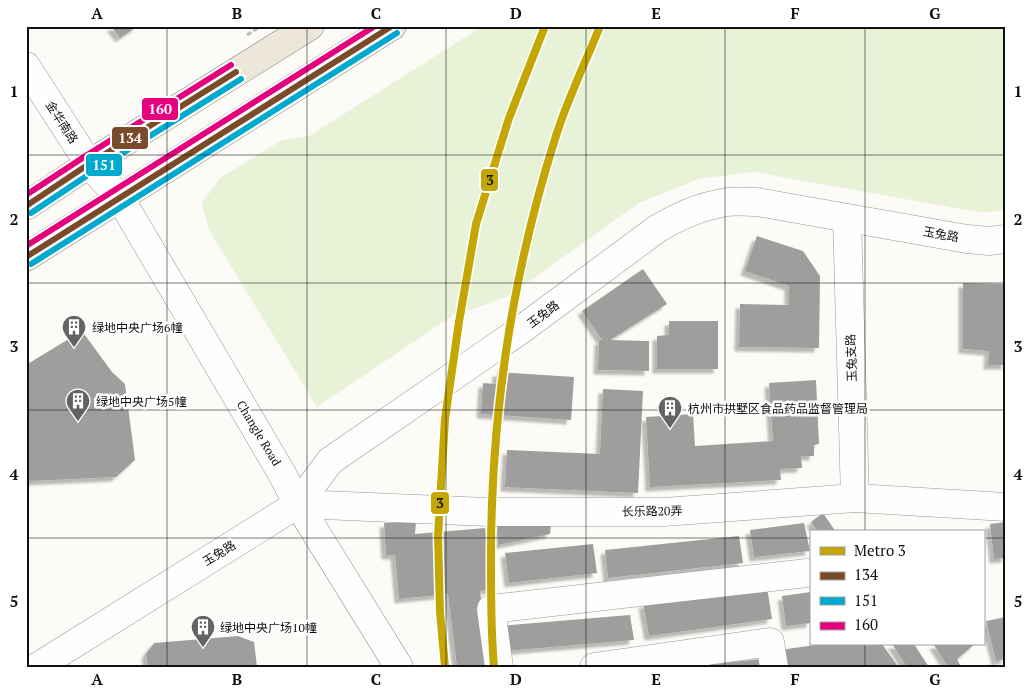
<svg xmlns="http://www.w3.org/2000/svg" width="1032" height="693" font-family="'PT Serif','Noto Sans SC',serif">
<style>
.green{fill:#e8f2d7}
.building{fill:#a09e9c;filter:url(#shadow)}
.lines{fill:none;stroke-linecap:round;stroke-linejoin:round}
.minor-casing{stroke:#979695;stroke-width:29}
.major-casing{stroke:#848482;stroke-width:29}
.path{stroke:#b9b9b8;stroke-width:3;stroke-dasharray:5 2.5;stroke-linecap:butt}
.minor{stroke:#fffefe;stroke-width:28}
.major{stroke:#ede7db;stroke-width:28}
.bus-1-casing{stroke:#fff;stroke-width:10}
.bus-2-casing{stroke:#fff;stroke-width:10}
.bus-3-casing{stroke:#fff;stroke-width:10}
.bus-1{stroke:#7a4b2a;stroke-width:6}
.bus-2{stroke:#00a9ce;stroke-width:6}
.bus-3{stroke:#e5007d;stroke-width:6}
.metro-1-casing{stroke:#fff;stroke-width:11}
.metro-1{stroke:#c4a604;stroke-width:8}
.grid{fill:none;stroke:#111;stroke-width:1;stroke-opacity:0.55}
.labels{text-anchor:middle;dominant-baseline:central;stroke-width:5;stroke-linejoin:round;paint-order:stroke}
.street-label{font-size:12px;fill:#111;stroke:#fff}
.poi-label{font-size:12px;fill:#111;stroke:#fff;text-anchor:start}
.line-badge{stroke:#fff;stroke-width:2}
.badge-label{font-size:14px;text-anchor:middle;font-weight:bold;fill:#fff}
.pale-badge-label{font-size:14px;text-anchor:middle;font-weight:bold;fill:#111}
.neatline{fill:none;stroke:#111;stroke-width:2}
.grid-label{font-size:16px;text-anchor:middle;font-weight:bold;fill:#111}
</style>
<defs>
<filter id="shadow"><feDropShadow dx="-4.5" dy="4.5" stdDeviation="1" flood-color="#0004"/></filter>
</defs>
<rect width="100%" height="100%" fill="#fcfbf7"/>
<path class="green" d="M483,26h523v184l-23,3 -229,-41 -55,7 -60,24 -132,94 -55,19 -135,91 -108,-177 -7,-27 18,-25 60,-37 29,-5z"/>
<g class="building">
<path d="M111,26h27l-18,12z"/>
<path d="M757,236l46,15 17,25 -1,72 -80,-1 1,-43 49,1v-19l-44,-15z"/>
<path d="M643,269l24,35 -57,36 39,1v30l-51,-1 1,-30h3l-20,-29z"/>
<path d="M963,283l43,1v81h-18l1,-14 -26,-2z"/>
<path d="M669,321h49v48h-61v-33l12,-1z"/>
<path d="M82,331l30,41 13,12 10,76 -19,17 -86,4 -4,-4v-112z"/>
<path d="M497,372l77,5 -3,43 -90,-6 2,-31 13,1z"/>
<path d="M816,380l3,64 -5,1v11h-13l1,12 -22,1 1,11 -131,7 -4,-70 47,-3 2,32 78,-5 -4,-58z"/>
<path d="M603,389l40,2 -5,102 -133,-6 2,-37 93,4z"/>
<path d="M823,513l13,19h-18l-7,-10z"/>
<path d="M416,522l-1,12 70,-6 8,61 -13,2 9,76h-32l-9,-73 -49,5 -4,-44h-9l-2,-32z"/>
<path d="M1006,522v36l-12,1 -4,-35z"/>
<path d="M804,523l6,28 -56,6 -4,-27z"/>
<path d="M551,524l-1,10 -52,11 -1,-19z"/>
<path d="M739,536l4,27 -135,15 -3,-28z"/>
<path d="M593,544l4,29 -88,10 -4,-30z"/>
<path d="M767,587l5,32 -123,17 -6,-32z"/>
<path d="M811,592v31l-25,3 -4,-30z"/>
<path d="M630,615l4,25 -130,11 -4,-25z"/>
<path d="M1006,617v42l-10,2 -10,-40z"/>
<path d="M238,636l16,6 3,25h-109l-2,-13 8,-11z"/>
<path d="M822,644h60l15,21 -14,2h-100l-3,-17z"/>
<path d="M892,644h22l15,23h-22z"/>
<path d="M935,644h40l-18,15 4,8h-13l-14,-22z"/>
<path d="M761,659l1,8h-59v-2z"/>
</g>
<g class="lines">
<defs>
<g id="minor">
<path d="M26,66l63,98 31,34 161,274 17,32 101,163"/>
<path d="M847,218l8,280"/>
<path d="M298,504l190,8h176l191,-14 151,9"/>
<path d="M37,667l261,-163 32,-43 192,-132 135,-100c20,-12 42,-22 65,-26 11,-3 24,-1 35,-1l210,37 22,2 17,-2"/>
<path d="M499,667l-8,-58 316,-36"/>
<path d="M594,667l176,-25 4,25"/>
</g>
<g id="major">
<path d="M26,206l63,-42 221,-138"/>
<path d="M26,257l366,-231"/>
</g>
</defs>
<use href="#minor" class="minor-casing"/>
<use href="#major" class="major-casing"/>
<path class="path" d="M247,35l14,-9"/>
<use href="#minor" class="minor"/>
<use href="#major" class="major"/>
<defs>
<g id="bus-1">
<path d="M26,206l63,-42 147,-92"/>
<path d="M26,257l366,-231"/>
</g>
<g id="bus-2">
<path d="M31,213l63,-42 147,-92"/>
<path d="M31,264l366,-231"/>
</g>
<g id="bus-3">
<path d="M26,195l58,-38 147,-92"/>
<path d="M26,246l349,-220"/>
</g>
</defs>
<use href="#bus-1" class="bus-1-casing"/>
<use href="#bus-2" class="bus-2-casing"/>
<use href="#bus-3" class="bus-3-casing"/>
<use href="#bus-1" class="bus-1"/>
<use href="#bus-2" class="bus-2"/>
<use href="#bus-3" class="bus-3"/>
<defs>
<g id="metro-1">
<path d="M445,667l-5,-55 -2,-76 7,-117 14,-97 17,-98 33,-106 36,-92"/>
<path d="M494,667c-3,-33 -3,-66 -3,-99 -1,-145 20,-290 64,-429 12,-39 30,-75 45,-113"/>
</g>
</defs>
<use href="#metro-1" class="metro-1-casing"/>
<use href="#metro-1" class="metro-1"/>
</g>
<path class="grid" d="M167,26v641M307,26v641M446,26v641M586,26v641M725,26v641M865,26v506M26,155h980M26,283h980M26,410h980M26,538h785M983,538h23M865,644v23"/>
<defs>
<symbol id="building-pin" viewBox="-11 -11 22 30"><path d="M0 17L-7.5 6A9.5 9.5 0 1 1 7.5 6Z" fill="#636362" stroke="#fff"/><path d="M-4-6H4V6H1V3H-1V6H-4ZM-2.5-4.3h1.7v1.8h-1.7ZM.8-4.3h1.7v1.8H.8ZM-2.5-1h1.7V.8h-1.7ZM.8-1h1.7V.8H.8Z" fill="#fff"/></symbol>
</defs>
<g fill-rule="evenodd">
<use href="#building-pin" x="60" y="313" width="28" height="38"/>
<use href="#building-pin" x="64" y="387" width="28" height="38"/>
<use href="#building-pin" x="656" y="394" width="28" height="38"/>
<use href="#building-pin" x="189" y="613" width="28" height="38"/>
</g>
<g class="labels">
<g class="street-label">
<text transform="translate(62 122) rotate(57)">金华南路</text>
<text transform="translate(941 234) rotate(10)">玉兔路</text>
<text transform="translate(543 314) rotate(-37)">玉兔路</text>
<text transform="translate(851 358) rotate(-92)">玉兔支路</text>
<text transform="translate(259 433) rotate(59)">Changle Road</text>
<text transform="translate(652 511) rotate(-1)">长乐路20弄</text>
<text transform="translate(219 553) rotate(-32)">玉兔路</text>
</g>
<g class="poi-label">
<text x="92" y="327">绿地中央广场6幢</text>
<text x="96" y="401">绿地中央广场5幢</text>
<text x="688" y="408">杭州市拱墅区食品药品监督管理局</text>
<text x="220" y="627">绿地中央广场10幢</text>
</g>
</g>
<g class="line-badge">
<rect x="141" y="97" width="38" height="24" rx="5" fill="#e5007d"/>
<rect x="111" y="126" width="38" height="24" rx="5" fill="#7a4b2a"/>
<rect x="85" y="153" width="38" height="24" rx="5" fill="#00a9ce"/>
<rect x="480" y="168" width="19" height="24" rx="5" fill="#c4a604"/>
<rect x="430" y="491" width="20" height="24" rx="5" fill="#c4a604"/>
</g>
<g class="badge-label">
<text x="160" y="114">160</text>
<text x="130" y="143">134</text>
<text x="104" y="170">151</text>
</g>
<g class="pale-badge-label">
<text x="490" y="185">3</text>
<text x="440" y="508">3</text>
</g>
<rect width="1032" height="693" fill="none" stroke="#ffffff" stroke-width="55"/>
<rect x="810" y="530" width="175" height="115" fill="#ffffff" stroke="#a0a0a0"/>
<rect x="820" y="547" width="25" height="8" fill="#c4a604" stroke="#a0a0a0"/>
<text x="854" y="556" font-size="15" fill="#111111">Metro 3</text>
<rect x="820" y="572" width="25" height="8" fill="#7a4b2a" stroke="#a0a0a0"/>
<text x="854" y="580" font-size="15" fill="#111111">134</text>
<rect x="820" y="597" width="25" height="8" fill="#00a9ce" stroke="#a0a0a0"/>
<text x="854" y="606" font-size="15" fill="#111111">151</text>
<rect x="820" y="622" width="25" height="8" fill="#e5007d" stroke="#a0a0a0"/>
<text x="854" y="630" font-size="15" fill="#111111">160</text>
<rect x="28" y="28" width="976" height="638" class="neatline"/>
<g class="grid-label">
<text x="97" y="19">A</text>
<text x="237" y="19">B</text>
<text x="376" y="19">C</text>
<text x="516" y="19">D</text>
<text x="656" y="19">E</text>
<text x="795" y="19">F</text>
<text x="935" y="19">G</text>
<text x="14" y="97">1</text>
<text x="1018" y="97">1</text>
<text x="14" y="225">2</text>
<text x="1018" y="225">2</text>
<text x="14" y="352">3</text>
<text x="1018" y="352">3</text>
<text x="14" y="480">4</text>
<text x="1018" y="480">4</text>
<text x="14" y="607">5</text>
<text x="1018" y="607">5</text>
<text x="97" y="685">A</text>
<text x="237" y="685">B</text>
<text x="376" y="685">C</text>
<text x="516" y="685">D</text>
<text x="656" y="685">E</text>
<text x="795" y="685">F</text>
<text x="935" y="685">G</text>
</g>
</svg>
